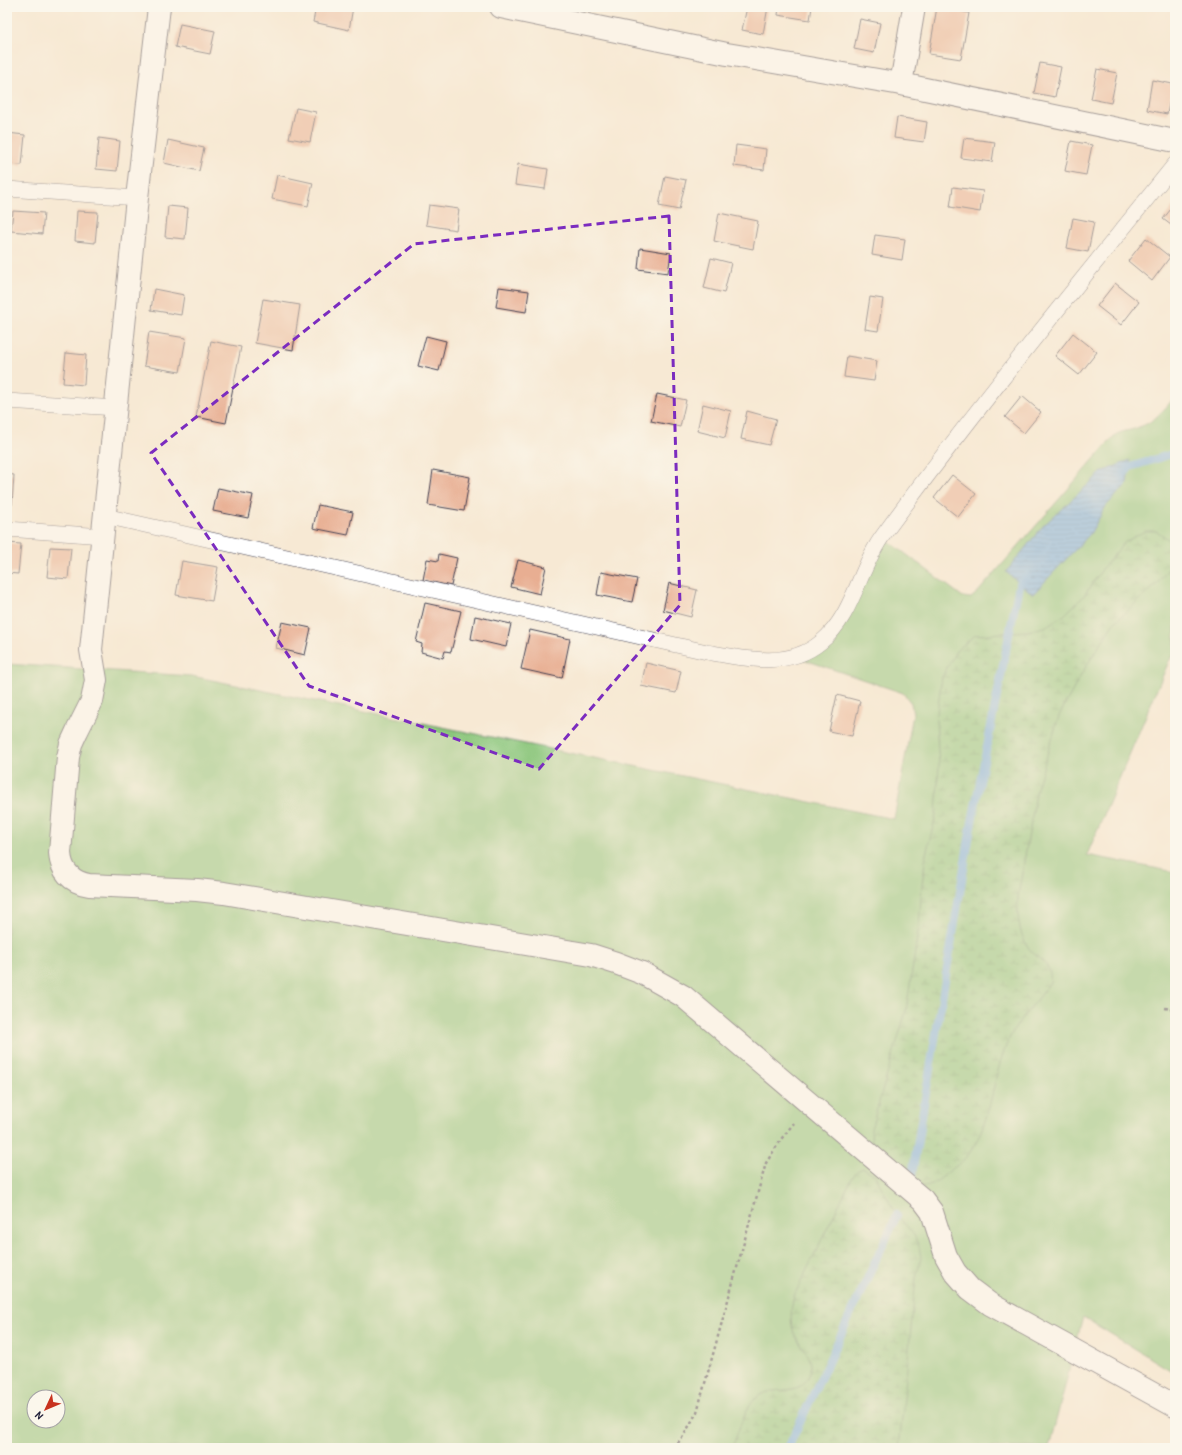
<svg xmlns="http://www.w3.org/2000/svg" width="1182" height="1455" font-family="'Patrick Hand',sans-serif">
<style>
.green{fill:#8bc67b;stroke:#56745b;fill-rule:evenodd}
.wetland{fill:url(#wetland-marsh);stroke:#56745b}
.water{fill:url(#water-rules);stroke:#4a6890}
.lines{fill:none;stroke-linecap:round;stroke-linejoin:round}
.stream{stroke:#73aee4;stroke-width:8}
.building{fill:#e8ae92}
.lane-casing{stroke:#424052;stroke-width:16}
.street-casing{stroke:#424052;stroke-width:24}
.path{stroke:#424052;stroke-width:2.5;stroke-dasharray:3 3;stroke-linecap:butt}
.lane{stroke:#fff;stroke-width:15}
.street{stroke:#fff;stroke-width:22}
.marked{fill:none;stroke:#7b2cbf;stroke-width:3;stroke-dasharray:8 5;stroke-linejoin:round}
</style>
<defs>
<pattern id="wetland-marsh" width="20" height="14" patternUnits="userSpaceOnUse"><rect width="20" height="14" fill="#8bc67b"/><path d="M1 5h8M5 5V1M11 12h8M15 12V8" fill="none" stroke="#71a066"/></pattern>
<pattern id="water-rules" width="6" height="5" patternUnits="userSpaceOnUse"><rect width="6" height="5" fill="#73aee4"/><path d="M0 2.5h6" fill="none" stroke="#5e8dba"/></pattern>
</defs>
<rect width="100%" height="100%" fill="#fbf7ec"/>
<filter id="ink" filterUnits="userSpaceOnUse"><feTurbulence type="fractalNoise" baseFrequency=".025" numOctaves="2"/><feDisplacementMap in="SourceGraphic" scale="8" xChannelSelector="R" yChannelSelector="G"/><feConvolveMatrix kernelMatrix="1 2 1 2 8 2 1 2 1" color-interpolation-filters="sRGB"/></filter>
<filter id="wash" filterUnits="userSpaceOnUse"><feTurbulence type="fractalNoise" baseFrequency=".012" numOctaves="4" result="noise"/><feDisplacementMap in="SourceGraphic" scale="16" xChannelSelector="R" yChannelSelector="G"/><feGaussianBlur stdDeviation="0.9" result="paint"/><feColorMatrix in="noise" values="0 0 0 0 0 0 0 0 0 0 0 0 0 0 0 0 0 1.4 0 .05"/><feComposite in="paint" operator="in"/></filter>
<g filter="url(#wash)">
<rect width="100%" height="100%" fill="#f7e9d4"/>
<path class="green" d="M1175,397v255l-6,9 -82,194 88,17v501l-92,-56 -34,131h-1042v-784l185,12 702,143 19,-105 -2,-11 -8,-10 -107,-36 25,-15 61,-106 81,61 8,1 7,-6 137,-157c8,-5 16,-4 24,-8 16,-5 25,-18 36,-30zM34,1397h24v24h-24z"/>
<g class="wetland">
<path d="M1145,531h12l12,9 4,11 -4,17 -12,16 -44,40 -31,49 -23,43 -22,72 -19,108c-1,17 0,36 10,51 9,13 25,16 22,35 -12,20 -29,34 -40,55 -18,36 -17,82 -40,115 -5,8 -14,14 -22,20 -8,7 -15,14 -26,14l-50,-41 -1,-16 35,-118 13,-86 3,-40 4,-31 10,-39 3,-50 -3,-46 6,-42 14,-26 19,-16 53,-4 17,-4 18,-11 20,-19 20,-29 22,-26z"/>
<path d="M863,1168l11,6 23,41 17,20 5,11 2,12 -5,20 -17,170h-167c6,-15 14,-45 28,-53 18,-10 41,3 50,-22 5,-15 -9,-26 -15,-38 -6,-12 -4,-26 -1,-39l58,-118 5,-7z"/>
</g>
<path class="water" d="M1130,460l-3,24 -21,22 -16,28 -57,60 -27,-22 37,-46 59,-54z"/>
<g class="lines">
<g class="stream">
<path d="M1122,476l8,-9 45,-14"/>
<path d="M911,1181l60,-354 48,-242 8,-9"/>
<path d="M788,1448l109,-233"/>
</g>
</g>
<g id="blocks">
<g class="building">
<path d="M316,7h37l-4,23 -36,-8z"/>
<path d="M605,7h21l-1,6 -21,-4z"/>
<path d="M747,7h21l-5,27 -21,-4z"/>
<path d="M779,7h33l-2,13 -32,-5z"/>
<path d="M937,7l32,6 -8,46 -32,-5z"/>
<path d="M860,19l20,4 -6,30 -20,-4z"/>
<path d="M180,24l35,7 -5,23 -35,-7z"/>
<path d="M1040,63l21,4 -6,30 -21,-4z"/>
<path d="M1097,69l20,4 -6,30 -20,-4z"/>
<path d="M1152,80l21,4 -6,30 -20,-4z"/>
<path d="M296,108l20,4 -6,30 -21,-4z"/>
<path d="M897,117l30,5 -3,20 -30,-4z"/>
<path d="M7,133l18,2 -3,30 -15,-1z"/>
<path d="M99,138l21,3 -3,30 -21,-2z"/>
<path d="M964,138l31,4 -3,20 -31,-4z"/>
<path d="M168,140l36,8 -5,23 -35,-8z"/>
<path d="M1071,141l21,4 -6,30 -21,-4z"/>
<path d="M736,145l30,4 -2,21 -30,-4z"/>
<path d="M518,164l30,5 -3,20 -30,-4z"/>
<path d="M277,175l36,8 -5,23 -36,-7z"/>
<path d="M665,176l21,4 -7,30 -20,-4z"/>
<path d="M953,187l30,4 -3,21 -30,-5z"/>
<path d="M1175,204v24l-12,-9z"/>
<path d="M429,205l30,4 -3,21 -30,-5z"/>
<path d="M168,206l20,2 -3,31 -20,-2z"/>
<path d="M13,211l31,2 -2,21 -31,-3z"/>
<path d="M77,211l21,1 -3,31 -20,-2z"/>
<path d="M719,213l39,8 -5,28 -39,-8z"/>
<path d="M1073,218l21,4 -6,30 -21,-4z"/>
<path d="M875,235l30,4 -3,21 -30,-5z"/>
<path d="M1146,238l24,19 -18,24 -24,-20z"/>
<path d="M640,248l31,5 -3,20 -30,-4z"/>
<path d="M711,258l20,5 -7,30 -20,-5z"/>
<path d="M1115,283l24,19 -18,23 -24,-19z"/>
<path d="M499,287l30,4 -3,21 -30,-5z"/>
<path d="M154,289l30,6 -3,20 -30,-5z"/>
<path d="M870,297l13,2 -5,32 -13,-2z"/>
<path d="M263,299l37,6 -7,45 -38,-7z"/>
<path d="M149,332l37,6 -6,34 -36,-6z"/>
<path d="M1073,333l24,19 -18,23 -24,-19z"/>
<path d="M426,336l20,5 -7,30 -21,-5z"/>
<path d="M211,341l30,6 -15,76 -30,-6z"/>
<path d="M66,353l20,2 -2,30 -21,-2z"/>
<path d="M847,356l30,5 -3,20 -30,-4z"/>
<path d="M657,394l29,6 -6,27 -29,-6z"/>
<path d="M1022,396l19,16 -17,21 -19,-16z"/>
<path d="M703,404l28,7 -6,27 -28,-7z"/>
<path d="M747,411l29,8 -7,26 -28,-6z"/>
<path d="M433,470l37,7 -6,34 -36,-6z"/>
<path d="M7,474l7,1 -2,30 -5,-1z"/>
<path d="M952,475l24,19 -18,23 -24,-19z"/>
<path d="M218,488l35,7 -5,23 -35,-7z"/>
<path d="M318,505l35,7 -5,23 -35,-7z"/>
<path d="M7,543l14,1 -3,30 -11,-1z"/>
<path d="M50,547l21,1 -3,31 -21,-2z"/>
<path d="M439,554l18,4 -6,28 -28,-6 4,-21 11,2z"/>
<path d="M518,560l28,7 -6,27 -29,-7z"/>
<path d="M182,561l36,6 -6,34 -36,-6z"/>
<path d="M601,572l36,7 -5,23 -35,-7z"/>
<path d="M669,583l28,7 -6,27 -28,-7z"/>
<path d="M425,603l36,8 -10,41 -6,-1 -2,7 -22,-6 1,-8 -6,-2z"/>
<path d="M475,616l36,8 -5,23 -35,-8z"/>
<path d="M282,622l29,6 -6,27 -29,-7z"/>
<path d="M530,630l40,9 -8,39 -41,-9z"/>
<path d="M646,663l35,8 -5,22 -35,-7z"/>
<path d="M837,695l23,6 -8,35 -23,-5z"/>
</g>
</g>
</g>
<g filter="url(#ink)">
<use href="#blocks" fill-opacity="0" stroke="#424052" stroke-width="1"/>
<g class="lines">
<defs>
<g id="lane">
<path d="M7,189l130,9"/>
<path d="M7,401l109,7"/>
<path d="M105,516l602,136c38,7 82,17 114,-10 33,-27 38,-75 63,-108 93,-127 193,-248 291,-370"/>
<path d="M7,529l96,7"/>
</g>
<g id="street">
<path d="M159,7l-22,191 -46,452 5,30 -4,21 -15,30 -6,13 -3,13 -8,96c1,18 11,29 29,32l108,5 27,3 367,62 25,8 26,10 41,23 240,204 9,12 14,44 9,16 15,17 20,15 185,102"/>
<path d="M501,7l226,47 174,30 274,57"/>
<path d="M901,84l13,-77"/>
</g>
</defs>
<use href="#lane" class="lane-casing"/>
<use href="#street" class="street-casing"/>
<g class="path">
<path d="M1165,1008l10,2"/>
<path d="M674,1448l10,-13 13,-23 69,-249 16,-25 12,-15"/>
</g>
<use href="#lane" class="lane"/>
<use href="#street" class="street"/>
</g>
</g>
<path d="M0 0H1182V1455H0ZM669,216l11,389 -141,164 -230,-83 -158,-233 263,-209z" fill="#f7e9d4" fill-opacity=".55" fill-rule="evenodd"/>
<path class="marked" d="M669,216l11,389 -141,164 -230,-83 -158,-233 263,-209z"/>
<rect width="1182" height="1455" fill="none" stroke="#fbf7ec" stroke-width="24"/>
<g transform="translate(46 1409) rotate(226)"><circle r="19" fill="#fbf7ec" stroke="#a4a2a5"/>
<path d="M0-3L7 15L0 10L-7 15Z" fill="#c8321e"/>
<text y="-6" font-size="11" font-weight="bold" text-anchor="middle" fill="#22223b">N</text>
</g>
</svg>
